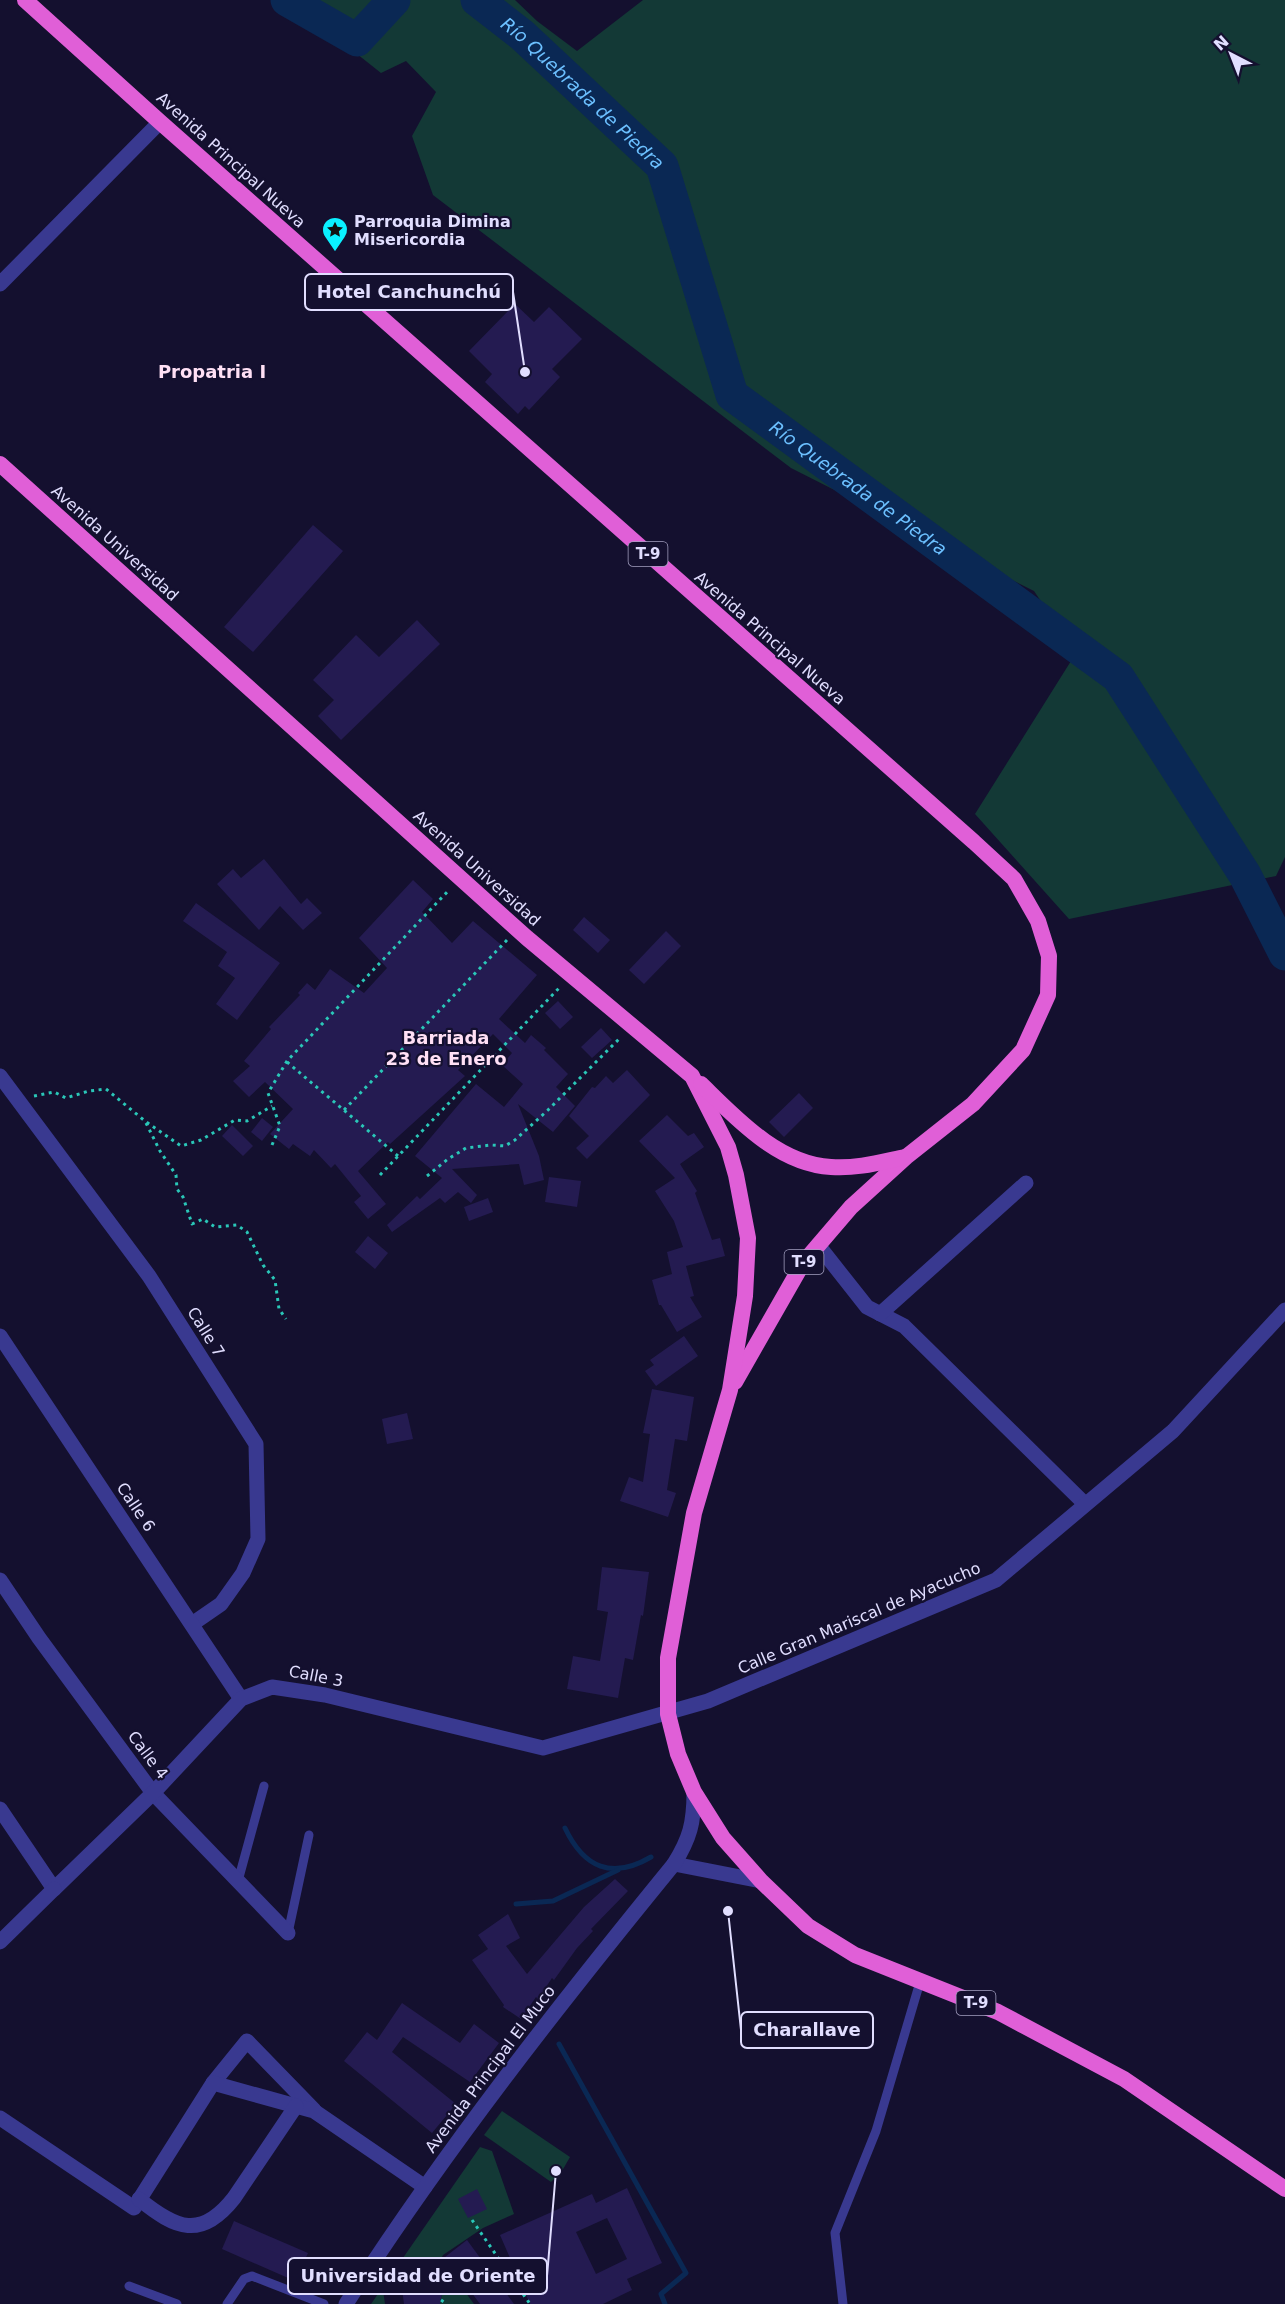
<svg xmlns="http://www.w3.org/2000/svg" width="1285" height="2304" font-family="'DejaVu Sans',sans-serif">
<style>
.green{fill:#133936}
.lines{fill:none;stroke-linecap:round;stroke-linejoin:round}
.stream{stroke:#0a2854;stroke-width:5}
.river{stroke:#0a2854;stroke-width:33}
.building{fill:#241b51;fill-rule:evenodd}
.path{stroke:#2ac7b8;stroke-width:3;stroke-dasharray:3 4.5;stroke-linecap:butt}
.service{stroke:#393990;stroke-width:9}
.minor{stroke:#393990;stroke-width:15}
.tertiary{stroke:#393990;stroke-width:15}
.trunk{stroke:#e05fd7;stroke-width:16}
.labels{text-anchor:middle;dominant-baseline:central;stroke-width:4.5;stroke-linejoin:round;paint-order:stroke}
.shield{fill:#14102f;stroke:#a4a0c1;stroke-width:1.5}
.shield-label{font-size:15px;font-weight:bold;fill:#e1deff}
.street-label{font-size:16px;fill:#e1deff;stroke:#14102f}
.poi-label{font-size:16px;font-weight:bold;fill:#e1deff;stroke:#14102f;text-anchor:start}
.water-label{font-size:18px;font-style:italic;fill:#6cc0ff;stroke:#14102f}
.neighbourhood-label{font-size:18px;font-weight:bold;fill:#ffe0f5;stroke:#14102f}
.leader{fill:none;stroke:#e1deff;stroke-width:2}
.callout-dot{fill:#e1deff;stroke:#14102f;stroke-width:2}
.callout{fill:#14102f;stroke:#e1deff;stroke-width:2}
.callout-label{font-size:18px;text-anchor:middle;font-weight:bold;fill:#e1deff}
</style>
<rect width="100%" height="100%" fill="#14102f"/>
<g class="green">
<path d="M289,0h226l22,21 40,30 66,-51h642v857l-9,19 -207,43 -94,-105 101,-161 -42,-62 -243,-123 -358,-273 -21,-59 24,-44 -30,-31 -25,12z"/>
<path d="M502,2111l68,46 -8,14 -11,11 -67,-47z"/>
<path d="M480,2147l12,4 22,63 -31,14 -40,27 -2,4 33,45h-34l3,-17 -12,-14 -18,1 -11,15 -19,1 2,14h-14z"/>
</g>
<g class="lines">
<g class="stream">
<path d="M565,1828c19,40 47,52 86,29"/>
<path d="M516,1904l37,-3 65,-31"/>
<path d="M559,2044l127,229 -25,21 4,10"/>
</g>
<g class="river">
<path d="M287,0l70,40 37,-40"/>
<path id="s1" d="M477,0l45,35 140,131 70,229 386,282 127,198 40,79"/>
</g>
</g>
<g class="building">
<path d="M515,304l19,18 15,-15 33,32 -30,30 8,8 -31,33 -4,-4 -7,8 -33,-32 7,-8 -23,-23z"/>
<path d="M313,525l30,26 -90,101 -29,-25z"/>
<path d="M417,620l23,24 -99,96 -23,-24 16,-16 -21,-20 43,-45 23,22z"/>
<path d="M264,859l37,45 6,-6 15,15 -19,17 -23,-24 -21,24 -42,-46 16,-15 8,9z"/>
<path d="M413,880l20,19 -11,13 30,31 21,-22 64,54 -38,44 26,24 6,-8 15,13 -2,2 24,24 -12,13 19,19 -22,26 -35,-28 21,52 5,24 -20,5 -5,-21 -67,5 25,26 -6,8 -13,-11 -13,11 -5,-5 -48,34 -5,-7 30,-29 3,3 22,-21 -27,-22 61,-72 28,23 19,-23 -21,-19 10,-12 -19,-19 -35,36 7,6 -75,68 -2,-2 -30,29 28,33 -18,15 -14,-17 7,-6 -26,-32 -4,4 -17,-18 -4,6 -17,-12 -4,5 -19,-15 23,-25 -28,-27 -16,15 -16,-16 17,-15 -6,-5 27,-32 -2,-2 31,-32 -2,-2 9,-10 8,7 15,-21 34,24 23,-25 -28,-30z"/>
<path d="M196,903l84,60 -43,57 -21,-16 19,-26 -17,-12 9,-14 -44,-31z"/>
<path d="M584,917l26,23 -12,13 -25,-23z"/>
<path d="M666,931l15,15 -37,38 -15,-14z"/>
<path d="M558,1001l15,16 -13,12 -15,-16z"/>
<path d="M601,1028l11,12 -20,18 -11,-11z"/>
<path d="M627,1070l23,25 -63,64 -11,-11 13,-12 -20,-20 23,-29 3,1 11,-12 7,7z"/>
<path d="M799,1093l14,15 -29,29 -15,-15z"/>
<path d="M667,1115l21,21 6,-3 10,14 -24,17 17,27 -2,2 17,47 8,-2 5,18 -39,10 8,30 -4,1 12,20 -25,15 -16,-27h-2l-7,-25 20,-6 -5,-22 16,-5 -9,-26 -19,-30 20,-13 -36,-37z"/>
<path d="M262,1118l11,9 -11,14 -11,-9z"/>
<path d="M232,1125l21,21 -10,10 -21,-20z"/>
<path d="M549,1177l32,4 -4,26 -32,-5z"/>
<path d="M488,1198l5,14 -24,9 -5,-14z"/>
<path d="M368,1236l20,17 -13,16 -20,-17z"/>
<path d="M684,1336l14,20 -42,30 -11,-15 9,-6 -4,-5z"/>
<path d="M652,1389l42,8 -7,44 -12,-2 -8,51 9,3 -8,24 -48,-16 9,-24 14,5 7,-48 -7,-1z"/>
<path d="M407,1413l6,26 -26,5 -5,-25z"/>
<path d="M602,1567l47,5 -6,44 -2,-1 -8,45 -8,-2 -7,40 -51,-9 6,-33 27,5 8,-49 -11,-2z"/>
<path d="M615,1879l13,12 -37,38 2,2 -16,17 -23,32 -2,-2 -14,21 -2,-2 -15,22 -18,-12 1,-2 -32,-45 16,-11 -10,-14 30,-21 12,24 -14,8 21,28 57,-67z"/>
<path d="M402,2003l58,40 14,-19 25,19 -29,39 -67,-45 -11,15 64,52 -24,29 -88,-72 23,-29 10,8z"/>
<path d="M627,2188l35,75 -35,16 5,11 -29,14h-73l-30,-69 92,-41 4,9zM607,2218l20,41 -31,15 -20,-42z"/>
<path d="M477,2189l10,20 -19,9 -10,-19z"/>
<path d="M234,2221l74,32 -13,28 -73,-32z"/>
<path d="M467,2240l47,64h-34l-31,-42 -4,-5z"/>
<path d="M446,2273l-6,31h-36l-2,-15 11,-15z"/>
</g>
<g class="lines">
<g class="path">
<path d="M287,1062l111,94"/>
<path d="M34,1096l20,-4 12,6 23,-7 17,-2 39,32 36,25 20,-6 34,-20 12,1 25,-15"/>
<path d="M344,1110l163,-170"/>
<path d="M146,1123l14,28 16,24 1,14 6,8 9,27 11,-5 12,8 22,-2 10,7 16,33 12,15 4,29 7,10"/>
<path d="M272,1145l8,-19 -12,-33 19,-32 162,-171"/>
<path d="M380,1175l181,-189"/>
<path d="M427,1176l21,-17 18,-11 25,-3 14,1 10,-6 33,-30 73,-73"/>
<path d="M472,2220l58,84"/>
<path d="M441,2300l6,4"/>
</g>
<g class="service">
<path d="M238,1881l26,-95"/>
<path d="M288,1933l21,-98"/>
<path d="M129,2286l48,18"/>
<path d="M227,2304l17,-25 8,-3 72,28"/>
<path d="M843,2304l-8,-71 41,-102 44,-149"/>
</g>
<g class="minor">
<path d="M0,284l160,-162"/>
<path d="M0,1076l149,200 107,168 2,95 -15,34 -22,31 -29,20"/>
<path d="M818,1245l49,62 37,19 181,178"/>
<path d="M880,1314l146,-131"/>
<path d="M0,1336l241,363"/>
<path d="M0,1580l39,58 114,155 135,140"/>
<path d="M0,1809l54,80 99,-96 88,-94 31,-12 53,8 218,53 165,-47 288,-121 177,-149 112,-121"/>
<path d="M0,1942l54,-53"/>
<path d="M213,2083l34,-42 67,69"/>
<path d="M0,2118l134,90 79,-125 101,28 111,76"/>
<path d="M139,2199c37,30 62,41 95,-1l62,-92"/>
</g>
<g class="tertiary">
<path d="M674,1864l87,17"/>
<path d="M346,2304c99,-154 212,-298 328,-440 16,-26 20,-41 20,-72"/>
</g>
<g class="trunk">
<path d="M25,0l135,122 814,720 40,37 24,42 11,35 -1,39 -25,55 -50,54 -67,53 -55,50 -48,56 -68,119"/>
<path d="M0,464l527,474 165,138 36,71 8,28 12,63 -3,58 -15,94 -36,123 -26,145v56l10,40 16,38 29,46 38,43 47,45 47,29 143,57 126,67 161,110"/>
<path d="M701,1084c35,34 77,80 130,83 25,2 50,-5 74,-10"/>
</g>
</g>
<defs>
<symbol id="sight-pin" viewBox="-11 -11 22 30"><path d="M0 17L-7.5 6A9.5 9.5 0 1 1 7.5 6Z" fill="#0af0ff" stroke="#14102f"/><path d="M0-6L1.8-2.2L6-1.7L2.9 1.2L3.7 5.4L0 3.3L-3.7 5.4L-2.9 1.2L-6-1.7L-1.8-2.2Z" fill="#111"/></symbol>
</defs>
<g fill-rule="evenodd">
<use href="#sight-pin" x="320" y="215" width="30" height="40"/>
</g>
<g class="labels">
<g class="shield">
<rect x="628.5" y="542" width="39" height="24" rx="4.5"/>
<rect x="784.5" y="1250" width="39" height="24" rx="4.5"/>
<rect x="956.5" y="1991" width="39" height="24" rx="4.5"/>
</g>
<g class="shield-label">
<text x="648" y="554">T-9</text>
<text x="804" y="1262">T-9</text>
<text x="976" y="2003">T-9</text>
</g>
<g class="street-label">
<text transform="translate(231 160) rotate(42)">Avenida Principal Nueva</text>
<text transform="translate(115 543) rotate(42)">Avenida Universidad</text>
<text transform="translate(770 638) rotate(41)">Avenida Principal Nueva</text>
<text transform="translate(477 868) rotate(42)">Avenida Universidad</text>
<text transform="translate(206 1332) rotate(58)">Calle 7</text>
<text transform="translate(136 1507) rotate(56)">Calle 6</text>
<text transform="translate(859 1618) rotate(-23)">Calle Gran Mariscal de Ayacucho</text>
<text transform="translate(316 1676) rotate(11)">Calle 3</text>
<text transform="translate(148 1755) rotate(53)">Calle 4</text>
<text transform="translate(490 2069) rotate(-53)">Avenida Principal El Muco</text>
</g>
<g class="poi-label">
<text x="354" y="221">Parroquia Dimina<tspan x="354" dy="18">Misericordia</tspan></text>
</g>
<g class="water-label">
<text stroke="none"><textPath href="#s1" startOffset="141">Río Quebrada de Piedra</textPath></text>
<text stroke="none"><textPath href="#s1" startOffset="645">Río Quebrada de Piedra</textPath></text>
</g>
<g class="neighbourhood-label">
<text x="212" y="371">Propatria I</text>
<text x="446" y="1037">Barriada<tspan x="446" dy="21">23 de Enero</tspan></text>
</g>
</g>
<path class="leader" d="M525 372L513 292M728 1911L741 2030M556 2171L547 2276"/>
<g class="callout-dot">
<circle cx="525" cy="372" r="6"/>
<circle cx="728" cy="1911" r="6"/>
<circle cx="556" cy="2171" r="6"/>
</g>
<g class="callout">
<rect x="305" y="274" width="208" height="36" rx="6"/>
<rect x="741" y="2012" width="132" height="36" rx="6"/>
<rect x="288" y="2258" width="259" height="36" rx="6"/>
</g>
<g class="callout-label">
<text x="409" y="298">Hotel Canchunchú</text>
<text x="807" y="2036">Charallave</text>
<text x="418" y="2282">Universidad de Oriente</text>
</g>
<g transform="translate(1231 54) rotate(318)" stroke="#14102f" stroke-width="4.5" paint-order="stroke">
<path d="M0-4.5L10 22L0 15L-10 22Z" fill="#e1deff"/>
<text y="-9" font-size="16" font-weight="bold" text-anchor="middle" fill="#e1deff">N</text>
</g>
</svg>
